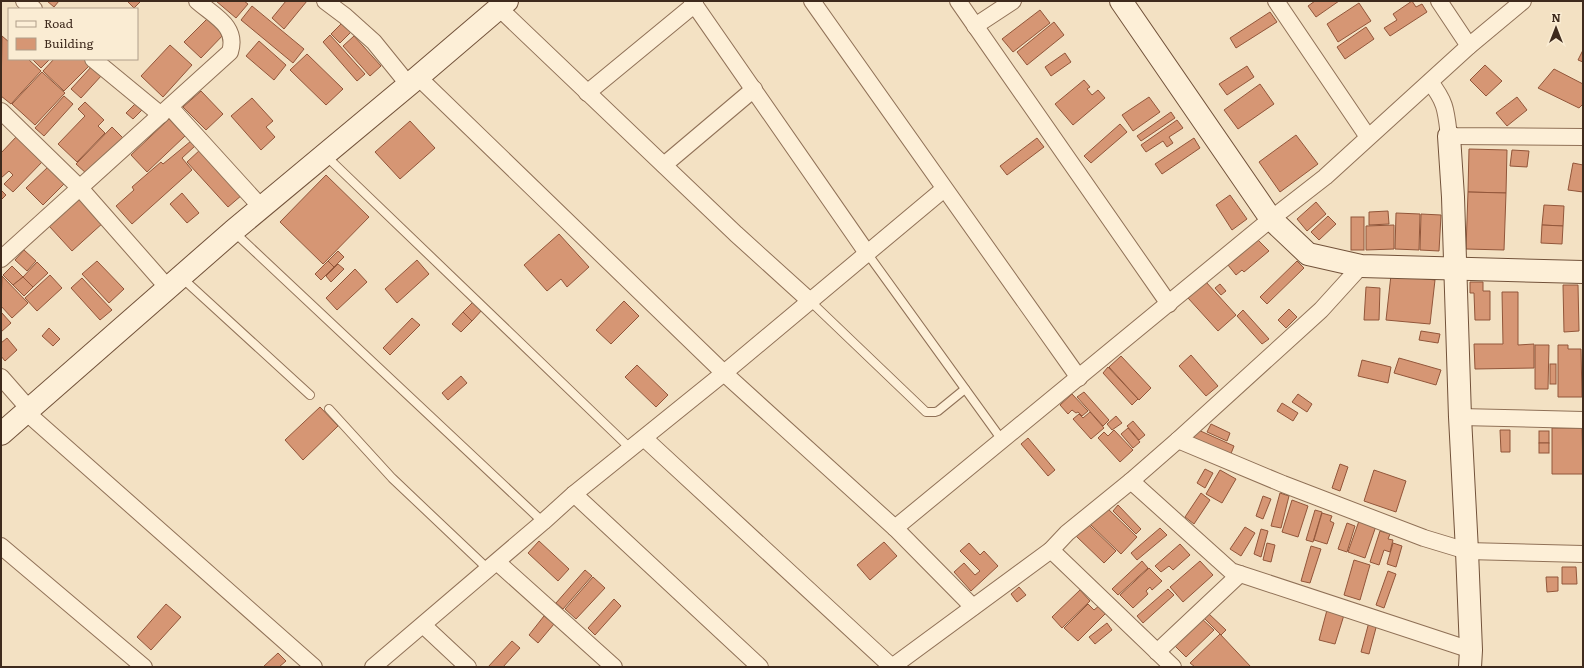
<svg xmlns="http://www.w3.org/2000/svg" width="1584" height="668" font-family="Literata,serif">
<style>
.building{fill:#d69674;stroke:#92563a}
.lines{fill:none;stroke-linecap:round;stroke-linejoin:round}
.lane-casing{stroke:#907157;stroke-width:10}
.street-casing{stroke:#907157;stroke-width:18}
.secondary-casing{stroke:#72523a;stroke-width:24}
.lane{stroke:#fdefd7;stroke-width:8}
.street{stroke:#fdefd7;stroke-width:16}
.secondary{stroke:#fdefd7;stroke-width:22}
</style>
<rect width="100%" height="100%" fill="#f3e1c3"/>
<g class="building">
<path d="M47,1h12l-5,6z"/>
<path d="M127,1h14l-7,7z"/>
<path d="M216,1h28l4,3 -12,14z"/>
<path d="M286,1h21l-23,28 -12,-11z"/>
<path d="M1315,1h24l-23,16 -8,-11z"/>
<path d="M1412,1l4,6 6,-3 5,8 -37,24 -6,-8 13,-8 -4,-6z"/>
<path d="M1359,3l12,18 -33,21 -11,-18z"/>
<path d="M252,6l52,43 -11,14 -52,-43z"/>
<path d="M1040,10l10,13 -37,29 -11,-13z"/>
<path d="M1270,12l7,10 -41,26 -6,-10z"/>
<path d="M209,17l17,15 -25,26 -17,-16z"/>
<path d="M1054,22l10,13 -37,30 -10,-13z"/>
<path d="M342,23l9,9 -11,11 -9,-9z"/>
<path d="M1366,27l8,12 -29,20 -8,-12z"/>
<path d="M330,35l35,39 -8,7 -34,-39z"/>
<path d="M2,36l7,6v17h19l13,12 -30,33 -10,-8z"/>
<path d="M354,36l27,30 -11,10 -27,-30z"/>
<path d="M259,41l27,24 -12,15 -28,-24z"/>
<path d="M170,45l22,20 -29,32 -22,-21z"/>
<path d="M1583,50v12l-5,-2z"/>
<path d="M1065,53l6,9 -20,14 -6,-9z"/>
<path d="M307,54l36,35 -17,16 -36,-35z"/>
<path d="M32,59h18l-9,9z"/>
<path d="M54,59h30l6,6 -26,26 -21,-20z"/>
<path d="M1485,65l17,16 -16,15 -16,-16z"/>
<path d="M92,66l10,9 -21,23 -10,-9z"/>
<path d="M1247,66l7,11 -27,18 -8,-11z"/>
<path d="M1554,69l29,15v20l-4,4 -41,-20z"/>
<path d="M42,72l23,21 -30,32 -23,-21z"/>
<path d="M1084,80l6,7 -3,2 5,6 6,-5 7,8 -32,27 -18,-21z"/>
<path d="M1260,84l14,20 -36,25 -14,-19z"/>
<path d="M201,91l22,23 -17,16 -23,-23z"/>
<path d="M64,96l9,8 -29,32 -9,-8z"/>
<path d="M1149,97l11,15 -27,19 -11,-16z"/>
<path d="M1517,97l10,13 -20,16 -11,-13z"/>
<path d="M252,98l21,23 -7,6 9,10 -14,13 -30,-34z"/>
<path d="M139,100l6,7 -12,12 -7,-6z"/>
<path d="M85,102l19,18 -6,6 7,7 -28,29 -19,-18 27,-28 -7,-7z"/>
<path d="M1171,112l4,6 -34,23 -4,-5z"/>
<path d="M169,119l16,17 -38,36 -16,-17z"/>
<path d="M1177,120l6,8 -14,9 4,6 -6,4 -4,-6 -17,11 -5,-7z"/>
<path d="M410,121l25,27 -35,31 -25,-27z"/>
<path d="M1120,124l7,8 -36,31 -7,-7z"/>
<path d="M112,127l11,11 -36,36 -11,-10z"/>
<path d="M1296,135l22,29 -38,28 -21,-30z"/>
<path d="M17,136l26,25 -30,31 -9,-8 9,-9 -4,-4 -8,7v-25z"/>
<path d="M1037,138l7,9 -37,28 -7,-9z"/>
<path d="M1194,138l6,10 -38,26 -7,-10z"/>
<path d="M191,141l4,5 -13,12 10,12 -60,54 -16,-18 18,-16 -2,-3 29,-25 2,2z"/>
<path d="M201,149l41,46 -14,12 -41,-45z"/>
<path d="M1469,149l38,1 -1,43 -38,-1z"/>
<path d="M1512,150l17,1 -2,16 -17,-1z"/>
<path d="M1573,163l10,2v27l-15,-2z"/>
<path d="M49,166l17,16 -23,23 -17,-17z"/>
<path d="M326,175l43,42 -46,47 -43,-42z"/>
<path d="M1,190l5,5 -5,5z"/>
<path d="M1468,192l38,1 -2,57 -38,-1z"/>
<path d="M182,193l17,20 -12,10 -17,-19z"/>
<path d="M1230,195l17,24 -15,11 -16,-25z"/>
<path d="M81,197l23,25 -32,29 -23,-25z"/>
<path d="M1316,202l10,12 -19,17 -10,-12z"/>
<path d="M1544,205l20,1 -1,20 -21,-1z"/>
<path d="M1388,211l1,13 -20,1v-13z"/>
<path d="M1396,213l24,1 -1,36 -24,-1z"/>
<path d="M1421,214l20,1 -2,36 -19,-1z"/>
<path d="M1328,216l8,8 -17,16 -8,-8z"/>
<rect x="1351" y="217" width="13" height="33"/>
<path d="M1394,225v24l-28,1v-24z"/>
<path d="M1542,225l21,1 -1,18 -21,-1z"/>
<path d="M559,234l30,33 -22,20 -6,-8 -14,12 -23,-26z"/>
<path d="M1258,240l11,11 -25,21 -2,-2 -6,5 -8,-10z"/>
<path d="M24,250l12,11 -9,10 -12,-11z"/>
<path d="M338,251l6,6 -10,10 -6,-6z"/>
<path d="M417,260l12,14 -32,29 -12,-14z"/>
<path d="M97,261l27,28 -15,14 -27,-29z"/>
<path d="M328,261l6,6 -13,13 -6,-6z"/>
<path d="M1297,261l7,7 -37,36 -7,-7z"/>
<path d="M37,262l11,11 -15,14 -10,-10z"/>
<path d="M338,264l6,5 -13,13 -5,-6z"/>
<path d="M12,266l11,11 -10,8 -10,-10z"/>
<path d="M355,269l12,13 -30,28 -11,-12z"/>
<path d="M50,275l12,13 -25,23 -12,-13z"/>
<path d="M1391,275l44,5 -5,44 -44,-4z"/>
<path d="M2,276l26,27 -16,15 -11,-12z"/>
<path d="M23,277l10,10 -9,9 -11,-11z"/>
<path d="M82,278l30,32 -12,10 -29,-32z"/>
<path d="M1206,282l30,33 -18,16 -30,-33z"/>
<path d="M1470,282h13v9h7v29h-15l-1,-27h-4z"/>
<path d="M1220,284l6,7 -5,4 -6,-7z"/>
<path d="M1563,285h15l1,46 -15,1z"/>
<path d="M1366,287l14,1 -1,32h-15z"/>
<path d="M1502,292h16v53l16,-1v24l-59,1 -1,-25h29z"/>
<path d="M624,301l15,15 -28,28 -15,-14z"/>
<path d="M473,302l9,8 -10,11 -9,-9z"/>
<path d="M1289,309l8,8 -11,11 -8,-8z"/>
<path d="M1243,310l26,29 -7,5 -25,-28z"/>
<path d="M1,312l10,11 -10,9z"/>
<path d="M463,312l9,9 -11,11 -9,-8z"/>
<path d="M412,318l8,7 -30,30 -7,-7z"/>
<path d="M49,328l11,11 -7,7 -11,-10z"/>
<path d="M1421,331l19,3 -2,9 -19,-3z"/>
<path d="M7,338l10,12 -12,11 -4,-5v-13z"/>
<path d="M1535,345h14l-1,44h-13z"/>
<path d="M1558,345h10v4h13l1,48h-24z"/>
<path d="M1191,355l27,31 -12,10 -27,-30z"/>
<path d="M1121,356l30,32 -12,12 -30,-33z"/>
<path d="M1399,358l42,12 -5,15 -42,-12z"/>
<path d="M1362,360l29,7 -3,16 -30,-7z"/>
<rect x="1550" y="364" width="6" height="20"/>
<path d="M637,365l31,30 -12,12 -31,-30z"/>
<path d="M1108,367l30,32 -6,6 -29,-32z"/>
<path d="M461,376l6,7 -19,17 -6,-7z"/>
<path d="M1084,392l25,28 -6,6 -26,-29z"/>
<path d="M1072,394l16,17 -6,5 -4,-4 -2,1 -4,-3 -4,4 -8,-9z"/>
<path d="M1298,394l14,10 -5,8 -15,-10z"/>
<path d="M1282,403l16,10 -5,8 -16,-10z"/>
<path d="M320,407l18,19 -35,34 -18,-20z"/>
<path d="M1090,412l14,16 -13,11 -18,-20 6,-5 4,4z"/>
<path d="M1116,416l6,7 -10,7 -5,-6z"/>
<path d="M1133,421l12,14 -6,5 -12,-14z"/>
<path d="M1211,424l19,9 -3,8 -20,-9z"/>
<path d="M1128,428l12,14 -7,6 -12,-14z"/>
<path d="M1552,428h30l1,46h-31z"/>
<path d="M1196,429l38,17 -4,10 -38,-17z"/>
<path d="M1114,430l19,20 -13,12 -22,-24 6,-6 4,4z"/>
<path d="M1500,430h10v22h-9z"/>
<rect x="1539" y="431" width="10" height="12"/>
<path d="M1028,438l27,32 -7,6 -27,-32z"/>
<rect x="1539" y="443" width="10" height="10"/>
<path d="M1340,464l8,3 -8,24 -8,-3z"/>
<path d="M1205,469l8,4 -8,15 -8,-5z"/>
<path d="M1220,470l16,9 -14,24 -16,-9z"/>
<path d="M1374,470l32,11 -10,31 -32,-11z"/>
<path d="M1201,493l9,7 -16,24 -9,-7z"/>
<path d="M1280,493l9,3 -8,32 -10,-2z"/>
<path d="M1263,496l8,3 -8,20 -7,-3z"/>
<path d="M1292,500l16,6 -10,31 -16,-5z"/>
<path d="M1118,505l23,24 -5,5 -23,-23z"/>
<path d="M1106,507l31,30 -16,17 -31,-30z"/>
<path d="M1315,510l7,2 -9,30 -7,-2z"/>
<path d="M1322,513l10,3 -2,5 4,2 -7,21 -13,-4z"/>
<path d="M1359,521l17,5 -11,32 -17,-6z"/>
<path d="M1347,523l8,3 -8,26 -9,-3z"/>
<path d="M1088,524l28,27 -12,12 -28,-27z"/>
<path d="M1245,527l10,6 -14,23 -11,-7z"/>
<path d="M1160,528l7,7 -30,25 -6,-7z"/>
<path d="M1261,529l7,2 -7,26 -7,-3z"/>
<path d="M1380,531l10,3 -2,5 5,1 -3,12 -6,-2 -5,15 -9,-3z"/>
<path d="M539,541l30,28 -11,12 -30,-28z"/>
<path d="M884,542l13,14 -27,24 -13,-15z"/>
<path d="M969,543l11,12 4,-4 14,15 -27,25 -17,-19 10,-9 11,12 5,-4 -20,-20z"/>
<path d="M1267,543l8,2 -4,17 -8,-2z"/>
<path d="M1393,543l9,3 -6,21 -9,-3z"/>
<path d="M1180,544l10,11 -17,15 -4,-4 -8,6 -6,-6z"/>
<path d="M1311,546l10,3 -11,34 -9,-2z"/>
<path d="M1354,560l16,5 -10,35 -16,-5z"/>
<path d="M1142,561l6,7 -30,27 -6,-6z"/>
<path d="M1200,561l13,14 -30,27 -13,-15z"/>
<path d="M1562,567h14l1,17h-15z"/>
<path d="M1149,568l13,13 -10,9 -2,-3 -4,4 2,3 -15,14 -13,-13z"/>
<path d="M585,570l7,6 -29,33 -7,-6z"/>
<path d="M1388,571l8,3 -12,34 -8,-3z"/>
<path d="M593,577l12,11 -29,31 -11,-10z"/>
<path d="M1546,577h12v14l-11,1z"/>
<path d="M1019,587l7,8 -9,7 -6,-8z"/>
<path d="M1168,589l6,6 -31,28 -6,-7z"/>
<path d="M1080,590l10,11 -28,27 -10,-11z"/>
<path d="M614,599l7,7 -26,29 -7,-7z"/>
<path d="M166,604l15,13 -30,33 -14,-13z"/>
<path d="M1088,604l6,6 6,-5 7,7 -29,29 -14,-13z"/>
<path d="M1327,610l17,5 -9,29 -16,-4z"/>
<path d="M1208,613l18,17 -5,5 -17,-17z"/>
<path d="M544,616l10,8 -16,19 -9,-8z"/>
<path d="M1201,618l13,12 -28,27 -13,-13z"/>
<path d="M1369,622l8,2 -8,30 -8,-2z"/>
<path d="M1107,623l5,7 -17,14 -6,-7z"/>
<path d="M1220,634l31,33h-56l-5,-4z"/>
<path d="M512,641l8,7 -17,19h-15z"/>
<path d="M278,653l8,8 -7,6h-16z"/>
</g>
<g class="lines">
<defs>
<g id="lane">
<path d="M325,155l306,294"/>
<path d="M233,231l310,291"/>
<path d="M867,253l135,187"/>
<path d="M181,277l129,118"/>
<path d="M810,301l116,111h9l3,-1 27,-22"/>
<path d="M329,409l63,69 96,91"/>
</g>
<g id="street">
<path d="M24,1l10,8"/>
<path d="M325,1l20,15 29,26 34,42"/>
<path d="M692,1l175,252"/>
<path d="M812,1l267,377"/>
<path d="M958,1l211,303"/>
<path d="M1276,1l92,136"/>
<path d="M1439,1l30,45"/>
<path d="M499,8l237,226 74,67"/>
<path d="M975,26l38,-25"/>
<path d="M93,59l68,56"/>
<path d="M418,77l306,296 171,155 376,-309 54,-42 144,-131 54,-45"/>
<path d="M1430,82c16,20 16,29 19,54l134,1"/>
<path d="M587,93l108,-89"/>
<path d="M170,107l91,100"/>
<path d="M1,111l79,77 88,100"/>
<path d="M664,165l90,-76"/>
<path d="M1,259l229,-207c8,-26 -16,-36 -33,-51"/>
<path d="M1,377l29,33"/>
<path d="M27,413l287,254"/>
<path d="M1460,417l123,3"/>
<path d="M644,438l248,229"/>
<path d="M1178,440l105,44 141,54 43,13 116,3"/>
<path d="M1131,481l100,90 240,79"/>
<path d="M574,494l186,173"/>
<path d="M895,528l78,79"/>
<path d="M1,546l143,121"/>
<path d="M1051,550l122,117"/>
<path d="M497,562l117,105"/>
<path d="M423,625l45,42"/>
<path d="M1157,652l83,-78"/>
<path d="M373,667l170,-145 31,-28 150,-121 220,-184"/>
<path d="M892,667l159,-117 16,-17 64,-52 47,-41 143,-130 40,-44"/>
</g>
<g id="secondary">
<path d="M1121,1l150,218 37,35 53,12 222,6"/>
<path d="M1449,136l4,61 7,220 7,134 4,99 -1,17"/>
<path d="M1,434l232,-203 185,-154 89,-76"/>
</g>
</defs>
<use href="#lane" class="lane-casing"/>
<use href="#street" class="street-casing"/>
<use href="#secondary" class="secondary-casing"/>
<use href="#lane" class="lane"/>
<use href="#street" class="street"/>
<use href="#secondary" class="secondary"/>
</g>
<rect width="1584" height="668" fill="none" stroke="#3e2a1d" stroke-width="4"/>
<rect x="8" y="8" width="130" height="52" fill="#faecd3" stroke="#af9e8a"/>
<rect x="16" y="21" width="20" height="6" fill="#fdefd7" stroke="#af9e8a"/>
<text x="44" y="28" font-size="12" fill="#3e2a1d">Road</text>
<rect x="16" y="38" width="20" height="12" fill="#d69674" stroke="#af9e8a"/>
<text x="44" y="48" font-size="12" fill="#3e2a1d">Building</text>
<g transform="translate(1556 28)" stroke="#faecd3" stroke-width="3" paint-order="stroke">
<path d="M0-3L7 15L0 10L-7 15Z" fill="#3e2a1d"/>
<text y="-6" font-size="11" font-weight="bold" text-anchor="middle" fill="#3e2a1d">N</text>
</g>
</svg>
